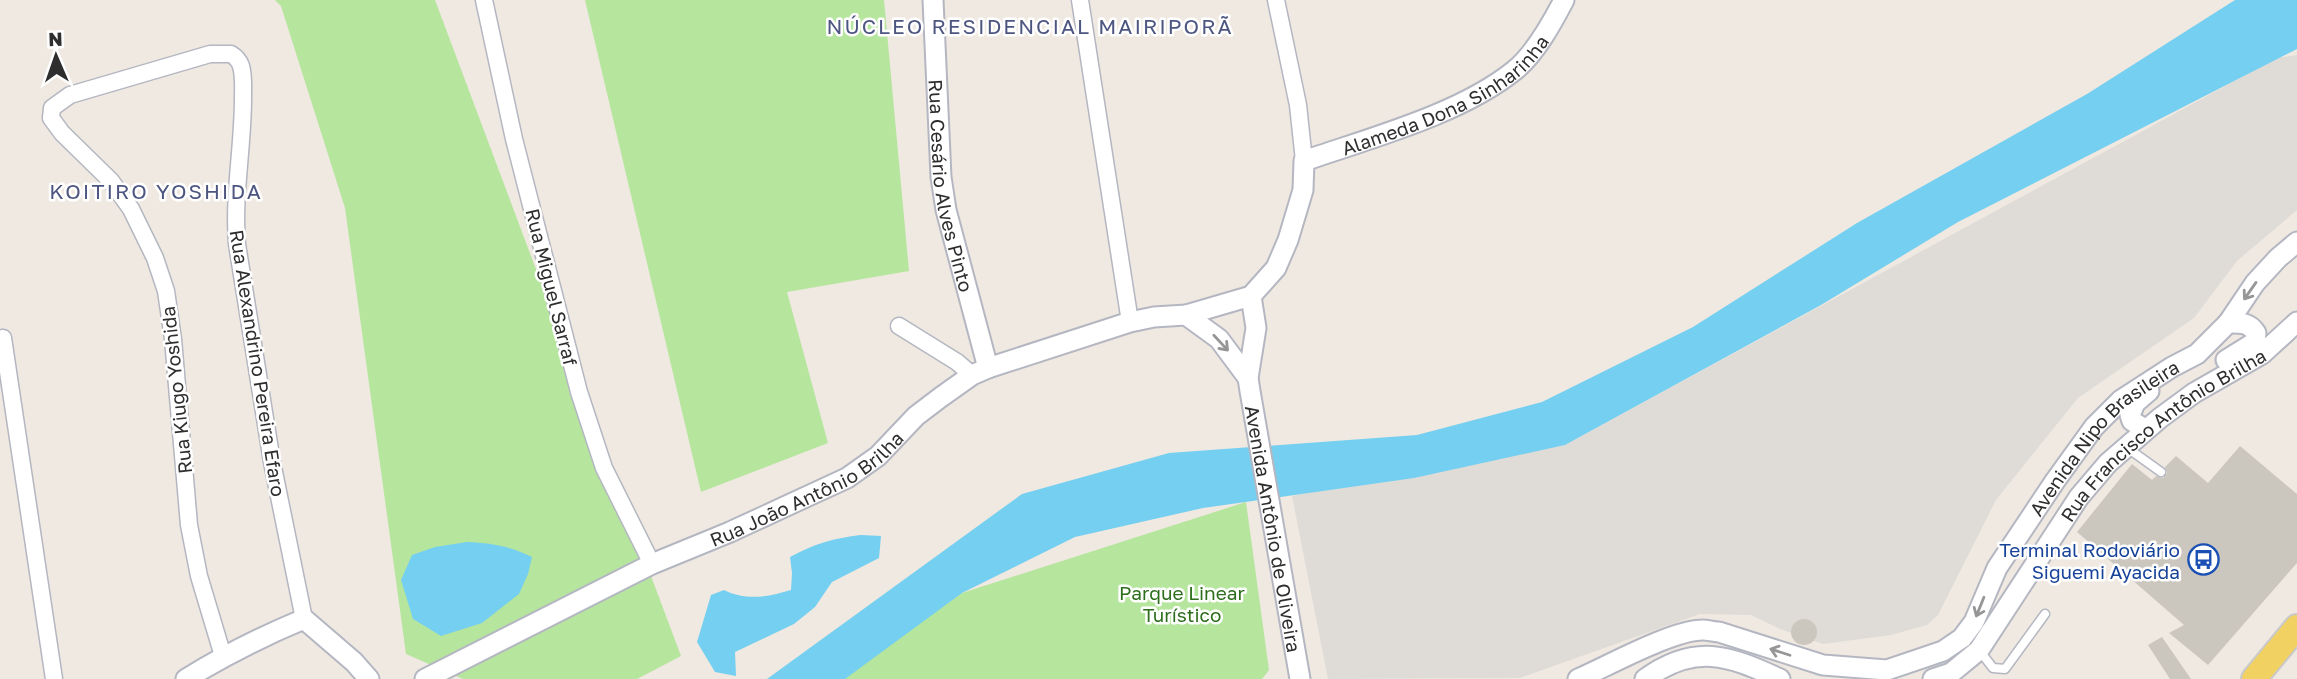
<svg xmlns="http://www.w3.org/2000/svg" width="2297" height="679" font-family="'Golos Text',sans-serif">
<style>
.green{fill:#b6e59e}
.plaza{fill:#dfdcd8}
.water{fill:#75cff0}
.building{fill:#cbc7bf}
.lines{fill:none;stroke-linecap:round;stroke-linejoin:round}
.service-casing{stroke:#b4b7c1;stroke-width:11}
.minor-casing{stroke:#b4b7c1;stroke-width:19}
.tertiary-casing{stroke:#b4b7c1;stroke-width:23}
.primary-casing{stroke:#c9c9c9;stroke-width:28}
.service{stroke:#fff;stroke-width:8}
.minor{stroke:#fff;stroke-width:16}
.tertiary{stroke:#fff;stroke-width:19}
.primary{stroke:#f2d163;stroke-width:24}
.oneway{stroke:#969696}
.labels{text-anchor:middle;dominant-baseline:central;stroke-width:5;stroke-linejoin:round;paint-order:stroke}
.street-label{font-size:19px;fill:#2e2e2e;stroke:#fff}
.transit-label{font-size:19px;fill:#164399;stroke:#fff;text-anchor:end}
.park-label{font-size:19px;fill:#2c6e1b;stroke:#fff}
.neighbourhood-label{font-size:21px;letter-spacing:2px;fill:#4d5680;stroke:#fff}
</style>
<rect width="100%" height="100%" fill="#efe9e1"/>
<g class="green">
<path d="M275,0h160l246,656 -44,23h-174l-57,-25 -61,-446 -64,-202z"/>
<path d="M585,0h299l25,271 -122,21 41,151 -127,49z"/>
<path d="M1246,502l23,168 -7,9h-422l122,-86z"/>
</g>
<path class="plaza" d="M2297,55v155l-60,51 -43,57 -116,80 -82,102 -58,115 -11,10 -36,10 -68,9 -43,-15 -29,-14 -51,-1 -180,64 -192,1 -36,-183 273,-51 712,-387z"/>
<g class="water">
<path d="M2235,0h62v49l-339,173 -137,83 -256,140 -151,33 -211,30 -128,29 -113,56 -117,86h-78l255,-185 147,-41 248,-18 125,-33 151,-75 164,-104 230,-129z"/>
<path d="M861,535l20,1 -2,22 -47,24 -17,25 -21,17 -59,28 1,24 -21,-4 -18,-30 14,-47 13,-5c22,11 44,7 67,0l1,-17 -2,-16c24,-13 44,-19 71,-22z"/>
<path d="M467,542c24,1 43,4 65,15l-4,17 -9,20 -37,29 -41,13 -28,-17 -12,-39 11,-25 23,-8z"/>
</g>
<g class="building">
<path d="M2240,446l57,48v69l-89,102 -39,-32 15,-8 -107,-93 55,-68 20,16 4,-4 7,2 4,-5 -2,-6 11,-11 32,27z"/>
<circle cx="1804" cy="632" r="13"/>
<path d="M2162,637l29,42h-21l-22,-34z"/>
</g>
<g class="lines">
<defs>
<g id="service">
<path d="M2126,447l35,25"/>
<path d="M1979,650l14,18 12,1 40,-55"/>
</g>
<g id="minor">
<path d="M484,0l30,139 65,253 25,76 48,96"/>
<path d="M1080,0l50,322"/>
<path d="M1276,0l22,105 6,56"/>
<path d="M899,326l58,36 15,13"/>
<path d="M3,338l51,341"/>
<path d="M223,656l-24,-80 -10,-51 -16,-186 -7,-48 -11,-33 -24,-49 -20,-28 -49,-48 -11,-15 1,-10 18,-13 140,-41h21c5,3 8,6 10,12 3,10 2,22 2,32 0,49 -10,97 -6,146l35,218 32,157"/>
</g>
<g id="tertiary">
<path id="s1" d="M933,0l8,177 5,33 42,158"/>
<path id="s2" d="M1251,296l5,32 -8,50 2,13 50,288"/>
<path d="M1186,315l33,24 29,39"/>
<path d="M2226,360l29,-18 1,-9c-7,-11 -15,-10 -28,-10"/>
<path d="M2145,429l-13,-8 -2,-6 5,-12 14,-12"/>
<path d="M186,679c39,-24 77,-43 118,-60l50,43 15,17"/>
<path id="s3" d="M425,679l227,-115 78,-32 117,-54 31,-22 38,-40 25,-19 31,-22 16,-7 142,-46 24,-5 32,-2 65,-19 25,-28 12,-28 15,-50 1,-29c66,-23 157,-47 211,-91 20,-16 37,-47 49,-70"/>
<path id="s4" d="M1578,679c30,-13 94,-49 125,-49 5,0 11,2 16,2l104,33 64,5 56,-19 19,-13 12,-16 23,-54 58,-87 39,-54 27,-27 51,-33 25,-13 31,-31 27,-40 23,-25 19,-16"/>
<path d="M1645,679c50,-36 83,-24 135,0"/>
<path id="s5" d="M1933,679l18,-6 28,-23 100,-153 29,-34 52,-45 34,-25 68,-39 35,-32"/>
</g>
<path id="primary" d="M2254,679l43,-52"/>
</defs>
<use href="#service" class="service-casing"/>
<use href="#minor" class="minor-casing"/>
<use href="#tertiary" class="tertiary-casing"/>
<use href="#primary" class="primary-casing"/>
<use href="#service" class="service"/>
<use href="#minor" class="minor"/>
<use href="#tertiary" class="tertiary"/>
<use href="#primary" class="primary"/>
</g>
<defs><path id="oneway-shaft" d="M-6 0H5M1.5-3L5.5 0L1.5 3" fill="none" stroke-width="1.6" stroke-linecap="round" stroke-linejoin="round" transform="scale(1.75)"/></defs>
<g class="oneway">
<use href="#oneway-shaft" transform="translate(2250 291) rotate(125)"/>
<use href="#oneway-shaft" transform="translate(1221 343) rotate(47)"/>
<use href="#oneway-shaft" transform="translate(1980 607) rotate(112)"/>
<use href="#oneway-shaft" transform="translate(1780 652) rotate(-162)"/>
</g>
<defs>
<symbol id="bus-ring" viewBox="-11 -11 22 22"><circle r="9.5" fill="#fff" stroke="#1a4fb4" stroke-width="1.5"/><path d="M-5-6H5V4H4V6H2V4H-2V6H-4V4H-5ZM-3.5-4V0h7V-4ZM-3.5 1.2v1.5H-2V1.2ZM2 1.2v1.5H3.5V1.2Z" fill="#1a4fb4"/></symbol>
</defs>
<g fill-rule="evenodd">
<use href="#bus-ring" x="2186" y="542" width="35" height="35"/>
</g>
<g class="labels">
<g class="street-label">
<text stroke="none"><textPath href="#s3" startOffset="1228">Alameda Dona Sinharinha</textPath></text>
<text stroke="none"><textPath href="#s1" startOffset="187">Rua Cesário Alves Pinto</textPath></text>
<text transform="translate(552 287) rotate(76)">Rua Miguel Sarraf</text>
<text transform="translate(258 363) rotate(81)">Rua Alexandrino Pereira Efaro</text>
<text transform="translate(176 390) rotate(-96)">Rua Kiugo Yoshida</text>
<text stroke="none"><textPath href="#s5" startOffset="343">Rua Francisco Antônio Brilha</textPath></text>
<text stroke="none"><textPath href="#s4" startOffset="656">Avenida Nipo Brasileira</textPath></text>
<text stroke="none"><textPath href="#s3" startOffset="427">Rua João Antônio Brilha</textPath></text>
<text stroke="none"><textPath href="#s2" startOffset="236">Avenida Antônio de Oliveira</textPath></text>
</g>
<g class="transit-label">
<text x="2180" y="549">Terminal Rodoviário<tspan x="2180" dy="22">Siguemi Ayacida</tspan></text>
</g>
<g class="park-label">
<text x="1182" y="592">Parque Linear<tspan x="1182" dy="22">Turístico</tspan></text>
</g>
<g class="neighbourhood-label">
<text x="1030" y="26">NÚCLEO RESIDENCIAL MAIRIPORÃ</text>
<text x="156" y="191">KOITIRO YOSHIDA</text>
</g>
</g>
<g transform="translate(56 56) rotate(358)" stroke="#ffffff" stroke-width="5" paint-order="stroke">
<path d="M0-5L12 26L0 18L-12 26Z" fill="#2e2e2e"/>
<text y="-10" font-size="19" font-weight="bold" text-anchor="middle" fill="#2e2e2e">N</text>
</g>
</svg>
